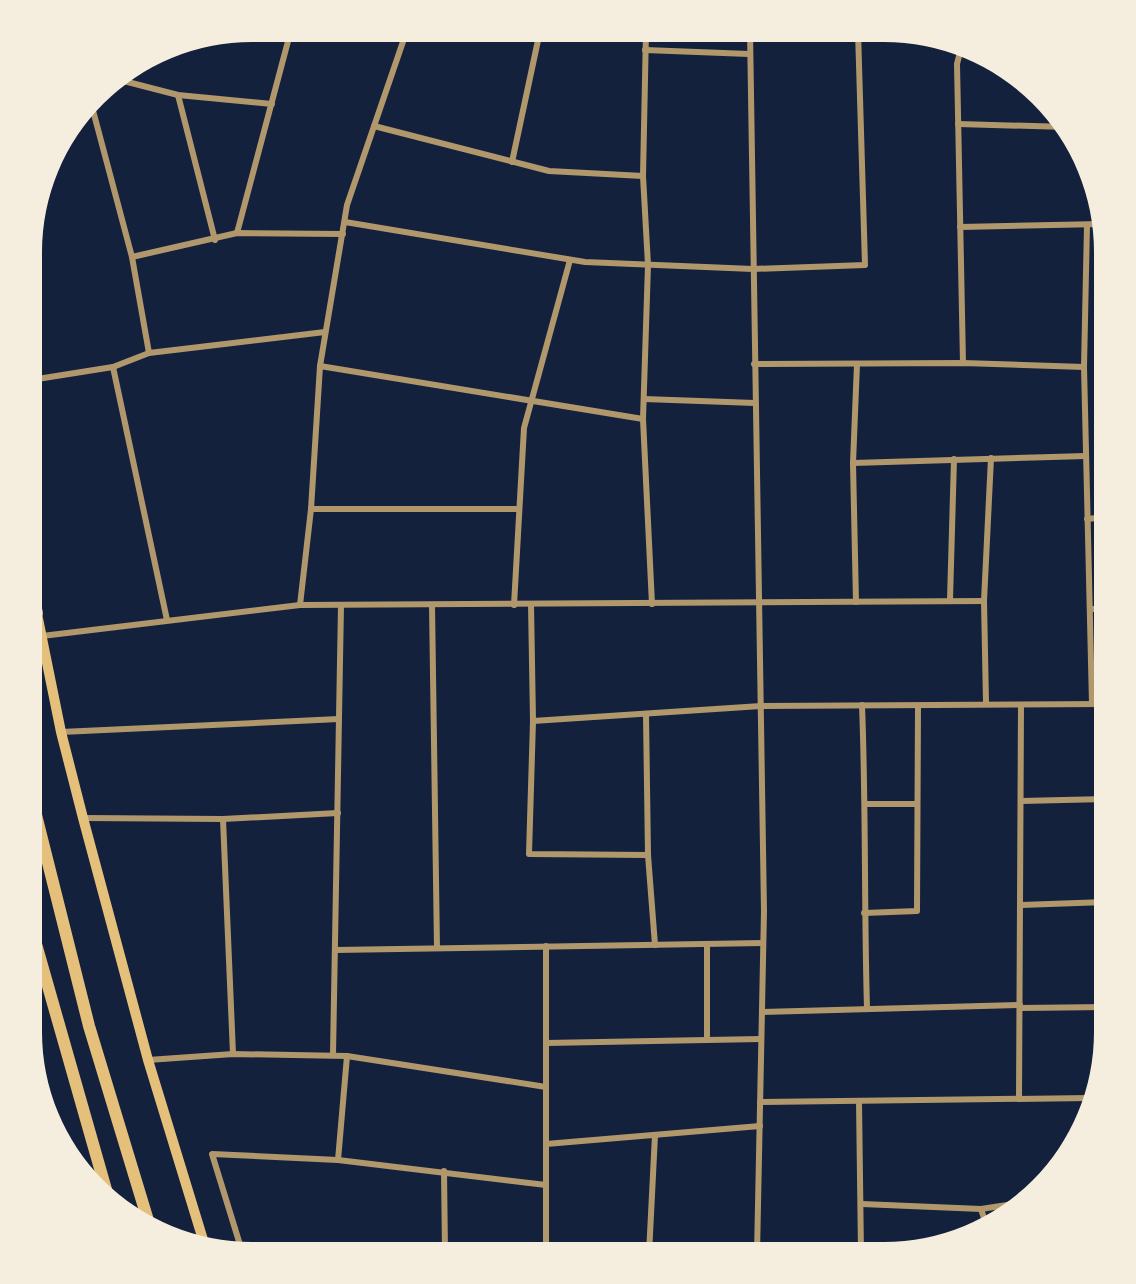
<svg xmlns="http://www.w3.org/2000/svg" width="1136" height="1284" font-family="'Open Sans',sans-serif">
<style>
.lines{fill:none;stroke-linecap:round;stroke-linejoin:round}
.minor{stroke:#b1986c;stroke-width:6}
.primary{stroke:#e5c07b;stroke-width:10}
.motorway{stroke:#e5c07b;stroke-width:12}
</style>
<rect width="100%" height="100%" fill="#14213d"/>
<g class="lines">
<g class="minor">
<path d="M380,30l24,7"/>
<path d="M646,31l-3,145 5,89 -5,154 9,185"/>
<path d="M750,31l14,880 -7,343"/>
<path d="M961,48l-4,16 6,299"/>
<path d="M645,50l104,4"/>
<path d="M116,79l62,16 94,9"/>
<path d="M178,95l37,145"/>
<path d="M91,103l41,154 17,96"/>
<path d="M958,124l109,3"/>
<path d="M374,126l175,45 94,5"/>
<path d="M512,162l28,-131"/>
<path d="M345,222l240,40 168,7 112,-4 -7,-234"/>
<path d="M1087,225l-3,142 8,337"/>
<path d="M960,227l141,-3"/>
<path d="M237,233l54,-203"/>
<path d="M132,257l105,-24 106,1"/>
<path d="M754,364l209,-1 121,4"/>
<path d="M320,366l323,53"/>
<path d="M113,367l54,253"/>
<path d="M31,380l82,-13 36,-14 176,-21"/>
<path d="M644,399l111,4"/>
<path d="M853,463l233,-7"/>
<path d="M311,509h208"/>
<path d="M1087,519l19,-2"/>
<path d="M950,600l4,-141"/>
<path d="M856,602l-3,-139 4,-99"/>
<path d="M531,604l2,117 -4,133 119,1"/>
<path d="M300,605l11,-96 9,-143 27,-161 60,-175"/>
<path d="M432,605l5,343"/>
<path d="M514,605l10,-177 46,-168"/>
<path d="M1092,609h14"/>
<path d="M42,636l258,-31 684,-4"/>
<path d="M986,703l-2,-102 7,-143"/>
<path d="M862,705c4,101 2,202 5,303"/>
<path d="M646,715l2,140 7,90"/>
<path d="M533,721l228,-15 345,-2"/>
<path d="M61,732l278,-13"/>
<path d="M1021,801l85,-2"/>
<path d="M866,804h49"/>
<path d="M83,818l140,1 115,-6"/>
<path d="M223,819l10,235"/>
<path d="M1021,905l85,-3"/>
<path d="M864,913l53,-2 1,-204"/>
<path d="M546,946v308"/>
<path d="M335,950l428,-7"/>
<path d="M1020,1008l86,-1"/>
<path d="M762,1012l258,-7"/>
<path d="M707,1040v-96"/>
<path d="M546,1043l215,-4"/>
<path d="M333,1055l8,-450"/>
<path d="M148,1060l85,-6 114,2 199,31"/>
<path d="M1019,1099l2,-394"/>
<path d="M859,1101l2,153"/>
<path d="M760,1102l330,-4"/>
<path d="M546,1144l214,-18"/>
<path d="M338,1160l9,-104"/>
<path d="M444,1171l1,83"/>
<path d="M862,1204l119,5 39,-6"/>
<path d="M981,1209l5,15"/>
<path d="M320,1254l-79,-6 -29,-94 126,6 208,25"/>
<path d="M649,1254l6,-119"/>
</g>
<path class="primary" d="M31,584l30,148 22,86 65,242 56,183"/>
<g class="motorway">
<path d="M31,592l6,21"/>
<path d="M31,795l58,231 61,201"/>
<path d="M30,923l77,270"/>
</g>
</g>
<path d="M0 0H1136V1284H0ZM252 42H884A210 210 0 0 1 1094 252V1032A210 210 0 0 1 884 1242H252A210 210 0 0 1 42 1032V252A210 210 0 0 1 252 42Z" fill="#f5edde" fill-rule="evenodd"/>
</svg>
